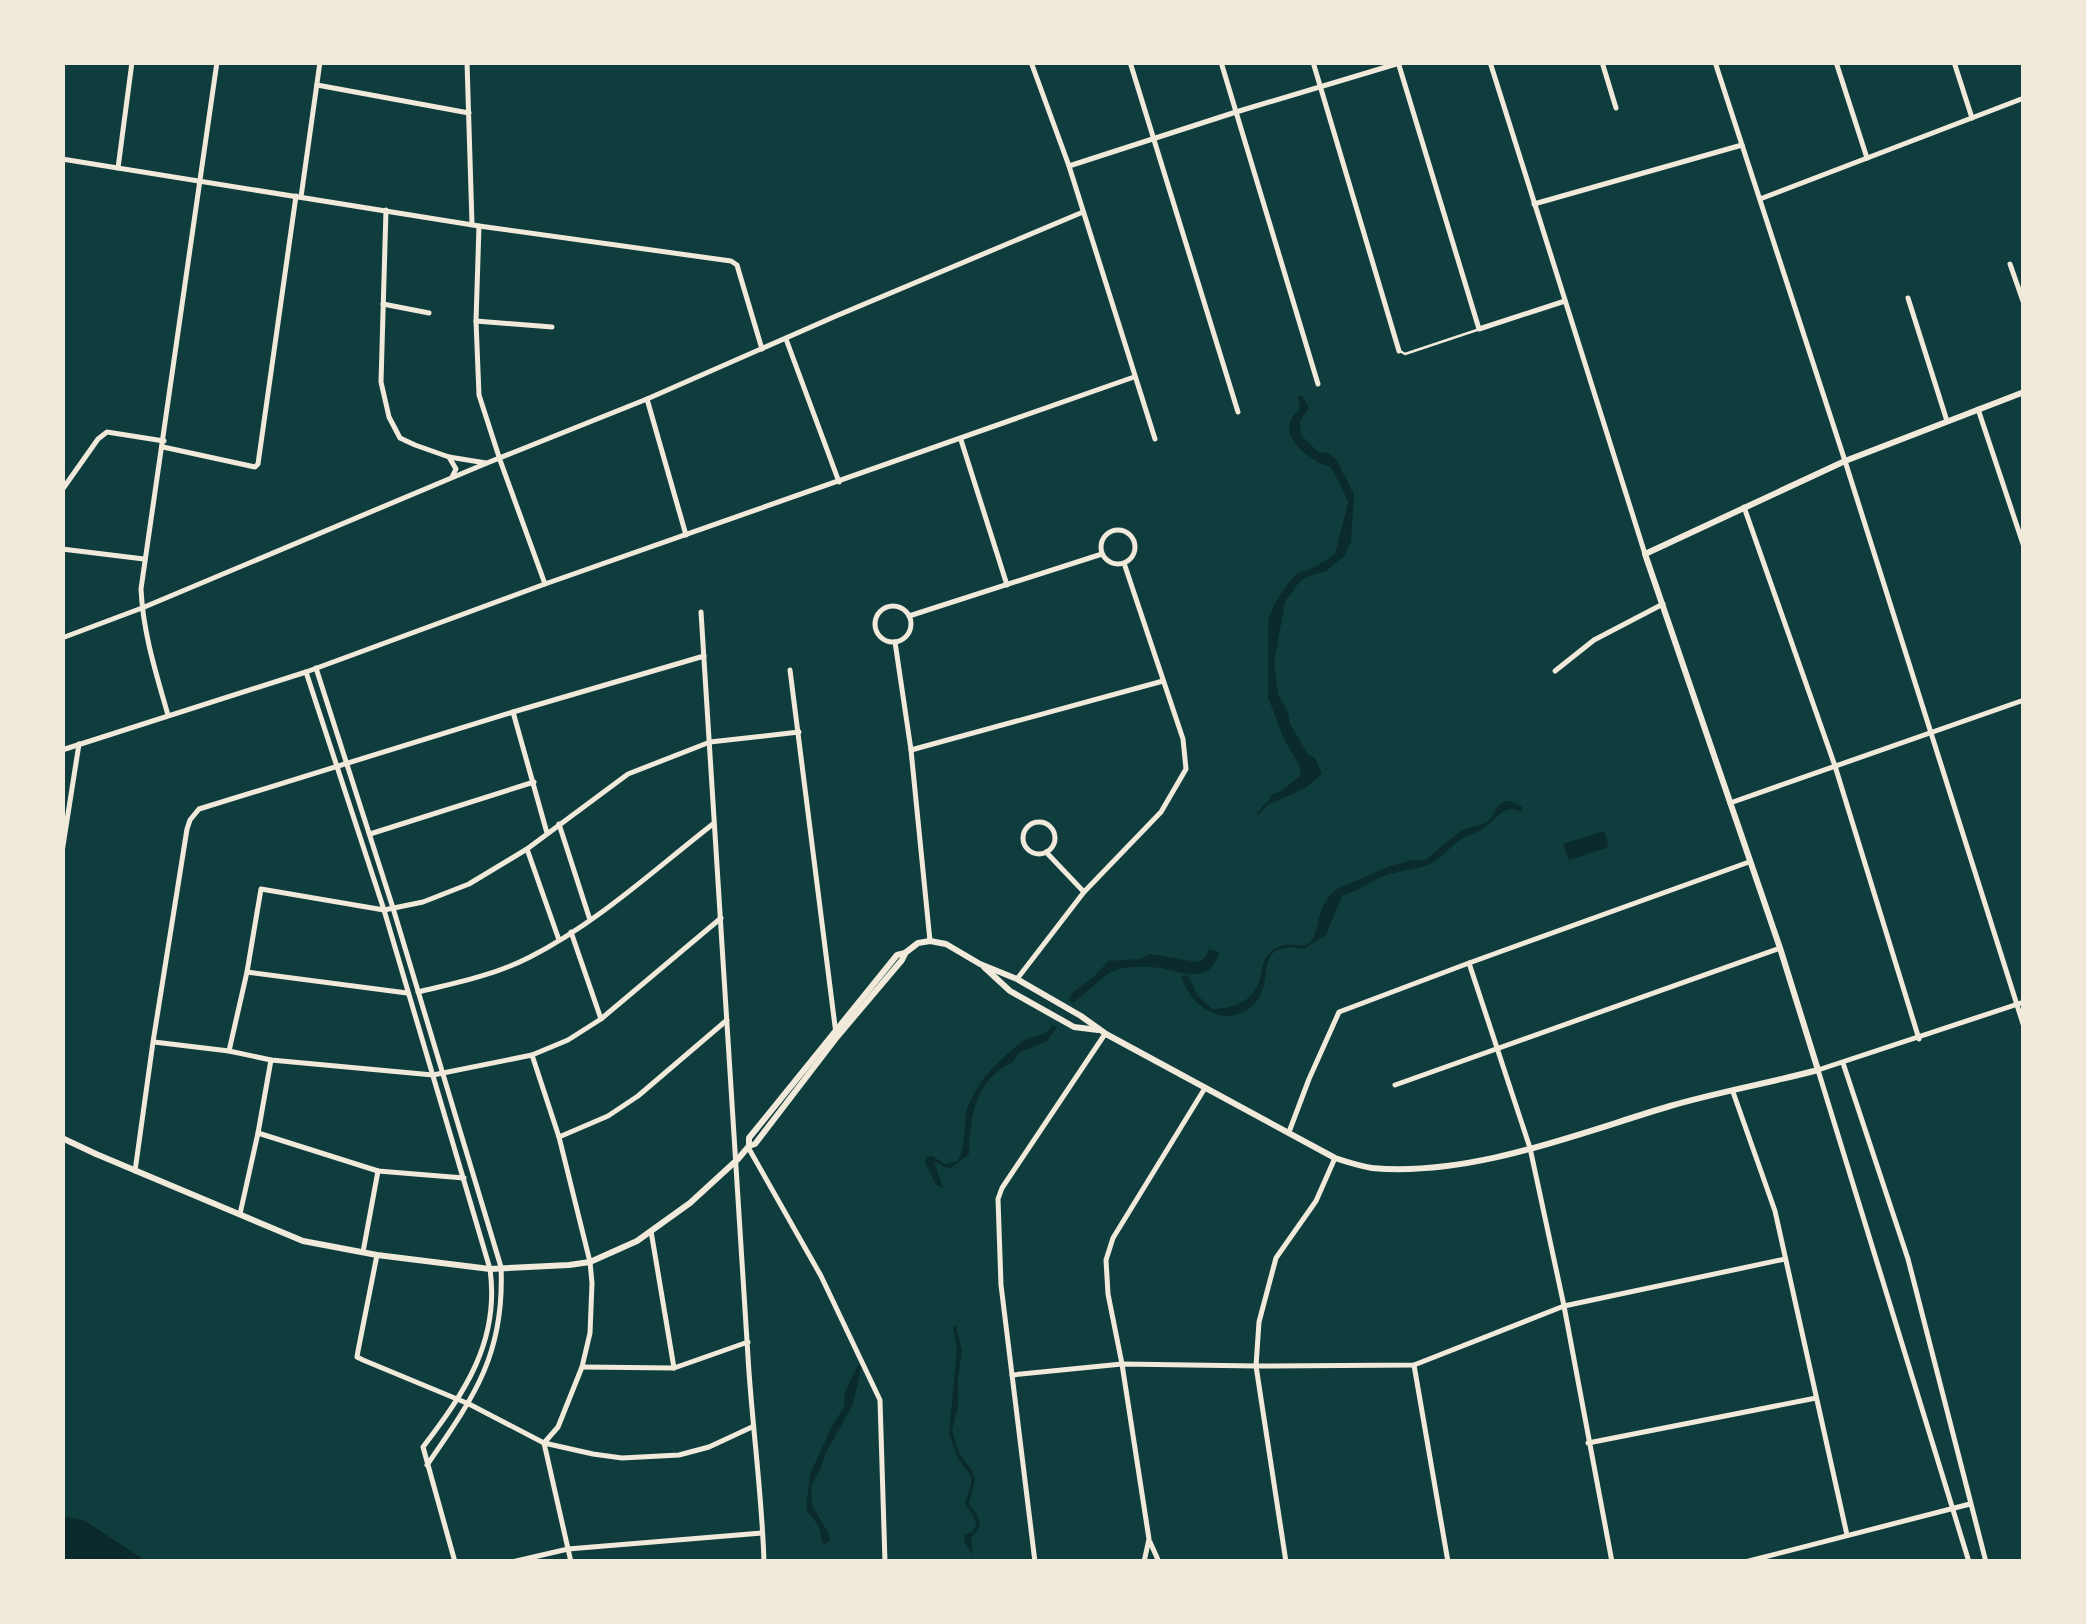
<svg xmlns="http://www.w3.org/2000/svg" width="2086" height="1624" font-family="Spectral,serif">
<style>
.water{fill:#0a2a2b}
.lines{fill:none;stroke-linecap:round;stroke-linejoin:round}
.stream{stroke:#0a2a2b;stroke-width:2.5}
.service{stroke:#f1e9da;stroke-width:2.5}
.minor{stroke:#f1e9da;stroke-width:5}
.tertiary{stroke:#f1e9da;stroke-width:6}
</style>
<rect width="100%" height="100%" fill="#0f3d3e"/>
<g class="water">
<path d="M1302,395l7,13 -9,13 1,14 17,17 10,1 8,6 18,35 -3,48 -7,14 -18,15 -17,5 -9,5 -15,21 -11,61 4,31 10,18 2,12 18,30 7,4 7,16 -17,14 -32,15 -3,-1 -1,-6 14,-6 17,-14v-9l-17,-30 -15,-40v-77l7,-17 14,-21 9,-9 17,-6 20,-13 13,-51c-1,-6 -14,-32 -18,-36 -2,-2 -6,-2 -8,-3 -22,-12 -48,-33 -22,-55l-2,-12z"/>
<path d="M1505,801h6l11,6v5c-20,-9 -24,7 -39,17 -7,4 -15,6 -22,10 -11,7 -18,19 -31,25 -14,6 -31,6 -46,12 -15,6 -26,15 -42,20l-16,39 -22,14c-10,-2 -22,-3 -31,4 -11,10 -3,36 -19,51 -28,27 -63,4 -73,-28l7,-1 9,20 15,14c21,0 43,-8 48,-31 3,-11 2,-19 12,-27 14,-12 28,-2 37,-8 11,-8 6,-38 28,-54l53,-23 23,-6h12l37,-30 23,-7 5,-4 9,-14z"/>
<path d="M1604,831l5,16 -40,13 -6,-16z"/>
<path d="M1209,949l10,3c-10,38 -43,16 -68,15 -10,-1 -23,0 -33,2 -13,4 -32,25 -45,34l-5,-3 5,-8 21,-15 14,-16 32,-2 10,-5 47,8 8,-4z"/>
<path d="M1053,1025l4,2 -11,15 -28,11 -5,9c-38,17 -43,55 -44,92l-18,14 -7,-1 -10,-6 9,27 -7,-3 -11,-23 1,-5 6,-1 13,8 13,-3c7,-13 6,-32 8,-47 1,-9 9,-21 13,-29 5,-10 37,-41 46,-45 15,-8 15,0 28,-15z"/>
<path d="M956,1326l6,25 -4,28v28l-6,23 7,23 12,16 4,10 -6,24 9,13 2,10 -9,12 2,17 -9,-14 1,-6 8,-4 4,-8 -12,-20 6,-18v-9l-13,-17 -9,-25 8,-85 -4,-22z"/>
<path d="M858,1365l3,3 -8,37 -28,49 -4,14 -10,18 1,19 18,31v5l-7,4 -4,-19 -13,-16 4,-36 22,-48 12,-19 1,-15z"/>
<path d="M62,1516l22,4 62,41h-83z"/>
</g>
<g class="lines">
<path class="stream" d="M1258,813l12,-12"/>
<path class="service" d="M1400,351l5,3 72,-24"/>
<g class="minor">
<path d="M467,62l5,162"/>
<path d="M1031,62l38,104 86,273"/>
<path d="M1130,62l108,350"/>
<path d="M1221,62l97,322"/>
<path d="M1313,62l86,289"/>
<path d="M1398,62l81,267 86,-28"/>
<path d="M1490,62l155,492"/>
<path d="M1602,62l14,46"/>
<path d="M1715,62l130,399 179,566"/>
<path d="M1836,62l31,96"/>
<path d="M1954,62l18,56"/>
<path d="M317,85l152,28"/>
<path d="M62,159l417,67 252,35 6,4 2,7 23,77"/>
<path d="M1069,166l167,-54 167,-50"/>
<path d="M118,168l14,-106"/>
<path d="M301,197l19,-135"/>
<path d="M1760,199l264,-101"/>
<path d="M1534,204l208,-59"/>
<path d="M386,210l-5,172 8,35 11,21 15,7 34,12 37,6"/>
<path d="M479,226l-3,95 3,74 21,65 45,124"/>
<path d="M2010,264l14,40"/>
<path d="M1908,298l39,123"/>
<path d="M383,304l46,9"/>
<path d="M476,321l76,6"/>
<path d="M786,339l53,143"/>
<path d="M647,399l39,136"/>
<path d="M1978,409l46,138"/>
<path d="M961,440l46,145"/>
<path d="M163,447l92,20 3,-3 38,-268"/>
<path d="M449,457l7,12 -4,8"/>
<path d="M62,490l36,-51 9,-7 57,9"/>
<path d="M1744,507l91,259 84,273"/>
<circle cx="1118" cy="547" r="17"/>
<path d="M62,549l82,10"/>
<circle cx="893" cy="624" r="18"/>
<path d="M701,612c16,248 33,496 47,745 4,68 14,136 16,205"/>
<path d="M909,616l193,-62"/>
<path d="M62,638l80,-30 345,-145 160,-64 189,-83 247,-104"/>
<path d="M895,642l16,108 19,191"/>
<path d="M316,668l77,240 108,359c4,87 -27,130 -74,198"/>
<path d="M790,670l46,364"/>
<path d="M1555,671l39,-31 69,-36"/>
<path d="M306,672l78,238 106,359c10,72 -25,123 -67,178l32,115"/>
<path d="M513,712l34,121"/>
<path d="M168,715c-12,-42 -25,-82 -27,-126l76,-527"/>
<path d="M62,750l244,-78 239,-88 589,-207"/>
<path d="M911,750l252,-69"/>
<path d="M1730,803l294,-103"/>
<circle cx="1039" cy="838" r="16"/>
<path d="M559,824l31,96"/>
<path d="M370,834l164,-52"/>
<path d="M527,849l32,91"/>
<path d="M62,852l17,-108"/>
<path d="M1046,852l38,40"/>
<path d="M571,932l30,87"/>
<path d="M1469,963l61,185 34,158 48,256"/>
<path d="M247,972l160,21"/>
<path d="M1017,979l67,-87 77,-80 25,-43 -3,-30 -59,-176"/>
<path d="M418,992c38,-9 77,-17 112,-35 67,-34 124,-87 183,-133"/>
<path d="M154,1042l75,9 42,9 162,15 99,-20 36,-15 33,-21 120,-101"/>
<path d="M229,1051l18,-79 14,-83 123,21 39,-8 46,-18 58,-35 101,-75 82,-32 89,-10"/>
<path d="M532,1055l27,82 31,125 2,21 -2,50 -8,34 -24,60 -14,16 27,119"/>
<path d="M1843,1063l65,196 78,303"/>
<path d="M1395,1085l385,-137"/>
<path d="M1733,1092l42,119 72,324"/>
<path d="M1289,1132l20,-53 30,-67 130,-49 280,-101"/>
<path d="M258,1133l120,38 86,7"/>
<path d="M559,1137l49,-21 30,-20 89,-76"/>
<path d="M748,1147l73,129 59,124 5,162"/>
<path d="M135,1171l18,-129 34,-213 3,-9 9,-11 314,-97 191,-56"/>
<path d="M240,1214l18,-81 13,-73"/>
<path d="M651,1231l23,137"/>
<path d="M363,1252l15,-81"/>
<path d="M377,1255l-19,96 -1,6 6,3 106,44 75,39 49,11 29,4 57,-3 30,-8 43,-20"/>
<path d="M1414,1365l34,197"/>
<path d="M582,1367l92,1 74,-26"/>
<path d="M1012,1375l110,-11 134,2 158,-1 150,-59 221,-47"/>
<path d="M1588,1443l228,-45"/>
<path d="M1150,1542l9,20"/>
<path d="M512,1562l56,-13 194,-16"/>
<path d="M1035,1562l-34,-277 -3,-86 4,-11 103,-154"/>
<path d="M1144,1562l5,-23 -27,-175 -14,-70 -2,-34 7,-22 92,-150"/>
<path d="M1286,1562l-30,-196 3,-44 17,-64 40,-57 19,-43"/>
<path d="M1745,1562l225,-58"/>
<path d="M1969,1562l-151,-492 206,-68"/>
</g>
<g class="tertiary">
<path d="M984,967l26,24 64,36 24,3"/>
<path d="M62,1138l34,16 207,87 74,14 113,14 79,-4 21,-3 47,-21 53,-38 48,-44 11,-13 6,-2 82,-107 65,-77 3,-6"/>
<path d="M749,1146v-8l148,-183 8,-2 13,-10 12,-2 16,3 34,20 37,15 64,37 25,18 229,124c12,4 25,8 37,10 99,9 204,-34 298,-62 48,-14 99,-23 148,-36l-38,-122 -135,-394 200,-93 179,-69"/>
</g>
</g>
<rect width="2086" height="1624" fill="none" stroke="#f1e9da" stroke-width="130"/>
</svg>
